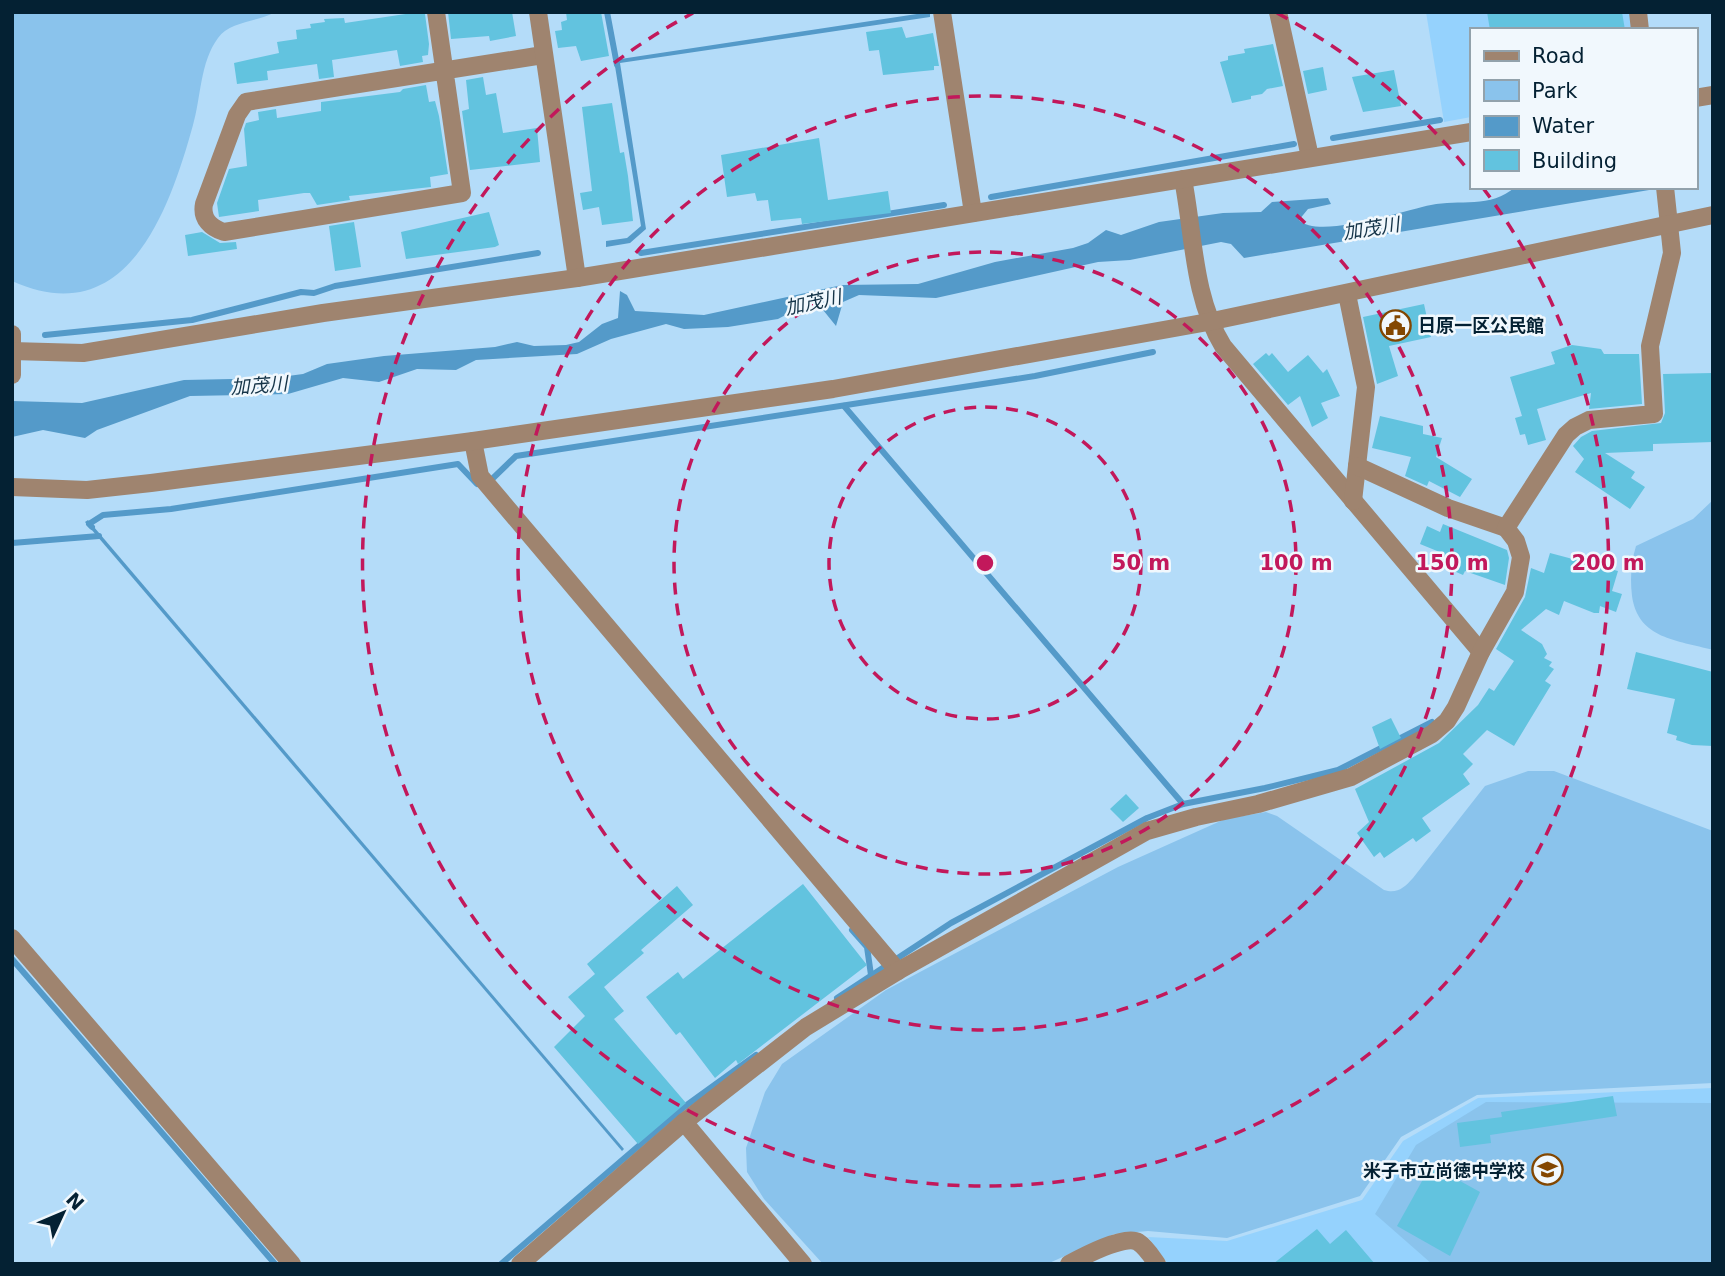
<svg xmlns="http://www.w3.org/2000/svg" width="1725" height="1276" font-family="'DejaVu Sans','Noto Sans JP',sans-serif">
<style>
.built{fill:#95d2fd}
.green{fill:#8ac3ec}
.water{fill:#549ac9}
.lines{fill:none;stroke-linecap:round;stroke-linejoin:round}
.stream{stroke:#549ac9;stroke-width:6}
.building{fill:#62c3df}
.minor{stroke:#9f846f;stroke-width:18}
.tertiary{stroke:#9f846f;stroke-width:18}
.ring{fill:none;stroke:#c2185b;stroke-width:3.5;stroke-dasharray:12 9}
.labels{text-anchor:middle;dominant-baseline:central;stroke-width:5;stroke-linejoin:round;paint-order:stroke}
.poi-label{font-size:18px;font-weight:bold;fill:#042133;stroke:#f1f8fd;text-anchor:start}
.water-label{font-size:19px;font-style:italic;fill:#153448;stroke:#f1f8fd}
.centre{fill:#c2185b;stroke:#f1f8fd;stroke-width:3.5}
.ring-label{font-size:21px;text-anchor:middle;font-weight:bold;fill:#c2185b;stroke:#f1f8fd;stroke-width:5;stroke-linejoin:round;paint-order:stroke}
</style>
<rect width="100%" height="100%" fill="#b4dcf9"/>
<g class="built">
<path d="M1426,12h207l2,18h-164v87l-27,5z"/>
<path d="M1713,1088v176h-545l-20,-27 79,4 135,-41 41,-59 75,-43z"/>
</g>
<g class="green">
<path d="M12,12h263c-17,10 -45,9 -57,26 -18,24 -17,60 -25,87 -24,87 -67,208 -181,156z"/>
<path d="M1713,500v150c-36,-10 -75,-11 -81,-54 -2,-17 -1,-34 4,-50l57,-27z"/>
<path d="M1528,771h26l159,60v252l-236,12 -76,42 -41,59 -133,42 -79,-7 -34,3 -67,30h-224l-59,-65 -17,-27 -1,-24 19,-56 17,-28 104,-74 232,-123 107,-48 41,-7 11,4 107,74c13,4 20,-2 29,-12l72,-92z"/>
<path d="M1486,1102l227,1v161h-281l-57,-50 41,-69z"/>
</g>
<g class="water">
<path d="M930,12v5l-310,46 26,166 -16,14 -24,4v-6l21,-3 14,-12 -27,-166z"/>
<path d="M1515,187h152l-423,71 -13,-14 -10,-2 -91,18 -32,2 -162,36 -77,-3 -16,7 -7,24 -17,-21 -26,6 -15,8 -50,8 -44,2 -18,-5 -55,15 -34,15 -101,6 -20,10 -39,-1 -38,13 -36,-4 -55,16 -98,2 -93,34 -12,8 -42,-8 -31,7v-36l70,2 102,-23 89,-2 30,-4 24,-10 57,-8 111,-9 22,-5 17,4 32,-1 13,-3 23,-18 16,-6 2,-27 7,4 8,16 69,4 138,-30 76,-1 77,-22 78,-14 15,-5 18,-13 15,5 38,-13 64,-9 38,-1 11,-10 56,-4 3,6 -23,5 -9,11c19,20 106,-10 132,-15 28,-6 60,4 84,-18z"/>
<path d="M88,520l536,629 -2,2 -537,-629z"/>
</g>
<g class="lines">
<g class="stream">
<path d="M607,12l10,53"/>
<path d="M1333,138l107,-18"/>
<path d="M991,197l303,-53"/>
<path d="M641,253l303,-48"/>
<path d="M45,335l147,-15 109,-28 13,1 21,-7 203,-33"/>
<path d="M844,406l339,398"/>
<path d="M489,482l27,-26 519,-80 118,-24"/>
<path d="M92,527l-3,-3 14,-9 68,-6 287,-45 19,20"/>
<path d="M12,543l87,-7"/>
<path d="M852,930l15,17 4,28"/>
<path d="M12,959l263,305"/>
<path d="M837,998l114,-75 196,-105 36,-14 82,-16 73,-18 94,-48"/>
<path d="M501,1264l183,-157 72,-52"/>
</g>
</g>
<g class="building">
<path d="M419,12l6,2 4,30 -1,11 -6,1 1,6 -23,4 -3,-16 -65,10 2,17 -15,2 -2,-15 -50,7 1,9 -31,4 -3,-21 45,-10 -2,-11 20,-3 -1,-9 15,-2 -1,-4 15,-2 -1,-3 20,-1 1,5z"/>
<path d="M448,12h64l4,24 -26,5 -1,-5 -38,3z"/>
<path d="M566,12h35l8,44 -28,5 -5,-15 -18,2 -3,-17 7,-1 -1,-8 6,-2z"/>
<path d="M1487,12h135l3,18h-135z"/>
<path d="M902,27l4,11 27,-5 6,33h-5v4l-51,5 -4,-25 -10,1 -3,-19z"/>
<path d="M1273,44l10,42 -16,3 -5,5 -11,2v3l-19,4 -12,-41 8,-2v-4l17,-3 -1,-4z"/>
<path d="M1323,67l4,23 -19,4 -5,-23z"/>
<path d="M1394,70l7,36 -38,6 -11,-35z"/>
<path d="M483,77l3,18 10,-2 7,40 34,-5 3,34 -70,8 -8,-59 7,-2 -3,-29z"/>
<path d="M426,85l3,17 6,-1 4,15 9,58 -18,3 1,10 -82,9 1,4 -33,5 -7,-12h-6l-46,7 1,11 -40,6 -2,-14 12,-34 18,-3 -3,-37 2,-6 13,-3 -1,-8 18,-3 1,9 44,-7v-9l79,-10 3,-3z"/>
<path d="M612,103l8,50 4,-1 4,24 5,45 -31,4 -3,-18 -16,3 -3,-17 12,-2 -10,-84z"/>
<path d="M819,138l9,62 60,-9 3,22 -89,11 -1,-6 -30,3 -3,-21 -11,1 -2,-8 -28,4 -6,-42z"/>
<path d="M489,212l10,33 -4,2 -89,12 -5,-27z"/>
<path d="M354,222l7,45 -26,4 -6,-45z"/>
<path d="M202,232l18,11 16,-1 1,7 -49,7 -3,-21z"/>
<path d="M1424,304l7,33 -42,9 9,30 -21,8 -14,-67z"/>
<path d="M1572,345l29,4 3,5h35l3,50 -53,5 2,-16 -54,16 9,31 -18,5 -3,-11 -5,1 -5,-17 7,-2 -12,-39 45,-13 -4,-12z"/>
<path d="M1266,353l3,3 3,-3 16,19 20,-17 15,18 4,-4 13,27 -19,7 7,15 -16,9 -12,-31 -12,9 -35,-41z"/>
<path d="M1713,373v69l-60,2v7l-48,2 30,19 -4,6 14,9 -15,22 -55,-37 9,-13 -11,-13 8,-9 11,-6 69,-8 4,-10 -2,-39z"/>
<path d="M1380,416l43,10v8l19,4 -6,19 36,22 -12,18 -31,-16 -2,5 -22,-10 6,-19 -39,-9z"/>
<path d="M1443,524l64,26 2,8 -4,27 -40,-14 -2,4 -25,-11 4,-11 -22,-9 7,-18 13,6z"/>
<path d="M1550,553l68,18 -6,20 10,3 -6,18 -16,-6 -1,7h-5l-30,-12 -5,14 -13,-6 -25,21 21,14 5,10 -3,4 8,4 -3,4 5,3 -9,12 6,4 -37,61 -27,-16 -24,24 10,10 -10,10 7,10 -48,34 9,13 -15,11 -3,-4 -29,20 -4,-6 -6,5 -17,-24 12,-11 -14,-33 84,-46 39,-38 11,-17 5,3 20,-30 -18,-12 29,-52 6,-29 13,5z"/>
<path d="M1636,652l77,20v74l-21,-1 -16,-5 1,-4 -10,-3 8,-34 -48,-10z"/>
<path d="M1391,718l10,20 -21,11 -8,-22z"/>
<path d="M1126,794l13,14 -16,14 -13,-13z"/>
<path d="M803,884l64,81 -129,99 -2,-4 -21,18 -35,-46 -4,3 -30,-38 32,-25 5,7z"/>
<path d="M677,886l16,19 -52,45 3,3 -40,34 20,24 -10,8 72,84 -48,41 -84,-97 31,-31 -17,-19 27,-23 -8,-10z"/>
<path d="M1613,1096l4,20 -127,19 1,8 -31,4 -3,-24 45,-6 -1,-5z"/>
<path d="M1431,1165l49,27 -30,64 -53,-30z"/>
<path d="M1317,1229l13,15 16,-14 29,34h-102z"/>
</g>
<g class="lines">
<g class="minor">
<path d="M436,12l26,181 -238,39c-13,-4 -23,-13 -20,-28l33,-89 9,-13 297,-47"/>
<path d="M538,12l39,266"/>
<path d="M942,12l31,201"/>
<path d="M1278,12l32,145"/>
<path d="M1638,12l2,18"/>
<path d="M1695,98l18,-3"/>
<path d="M1183,179c11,57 10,118 40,167l258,306"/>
<path d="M1347,294l19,93 -13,114"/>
<path d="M12,334v41"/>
<path d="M12,351l71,2 240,-40 254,-35 894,-146"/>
<path d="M473,441l7,35 418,495"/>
<path d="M1357,466l91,42 58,20"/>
<path d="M12,938l280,326"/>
<path d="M684,1122l119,142"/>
<path d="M520,1264l164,-142 122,-95 92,-56 249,-140 49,-14 62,-13 93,-27 81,-43 15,-13 9,-14 25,-55 34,-60 6,-35 -5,-16 -10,-13 60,-93 9,-8 14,-7 65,-6 -4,-68 22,-93 -7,-66"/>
<path d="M1069,1264c13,-7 56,-30 69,-22 8,5 14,15 19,22"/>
</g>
<path class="tertiary" d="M12,487l75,3 64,-7 322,-42 360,-52 375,-67 505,-107"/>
</g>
<g class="ring">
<circle cx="985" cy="563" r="156"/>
<circle cx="985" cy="563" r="311"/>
<circle cx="985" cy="563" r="467"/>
<path d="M1277 13A623 623 0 0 1 1469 171M1483 188A623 623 0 1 1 693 13"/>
</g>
<defs>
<symbol id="civic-ring" viewBox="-11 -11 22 22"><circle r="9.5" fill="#f1f8fd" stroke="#834701" stroke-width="1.5"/><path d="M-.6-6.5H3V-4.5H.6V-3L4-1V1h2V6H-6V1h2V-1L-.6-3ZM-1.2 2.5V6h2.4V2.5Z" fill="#834701"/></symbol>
<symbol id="school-ring" viewBox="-11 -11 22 22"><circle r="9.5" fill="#f1f8fd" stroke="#834701" stroke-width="1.5"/><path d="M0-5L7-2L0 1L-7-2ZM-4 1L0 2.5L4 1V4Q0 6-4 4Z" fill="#834701"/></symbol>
</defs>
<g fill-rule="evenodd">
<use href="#civic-ring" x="1378" y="308" width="35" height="35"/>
<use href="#school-ring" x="1530" y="1152" width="35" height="35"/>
</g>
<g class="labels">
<g class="poi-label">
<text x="1418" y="325">日原一区公民館</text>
<text x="1525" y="1170" text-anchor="end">米子市立尚徳中学校</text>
</g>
<g class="water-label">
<text transform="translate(1371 228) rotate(-9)">加茂川</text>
<text transform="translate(813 302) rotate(-12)">加茂川</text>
<text transform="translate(259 385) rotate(-4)">加茂川</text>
</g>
</g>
<circle cx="985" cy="563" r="10" class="centre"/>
<g class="ring-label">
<text x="1141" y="570">50 m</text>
<text x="1296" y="570">100 m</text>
<text x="1452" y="570">150 m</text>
<text x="1608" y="570">200 m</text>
</g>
<rect width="1725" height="1276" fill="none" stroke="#042133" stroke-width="28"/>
<rect x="1470" y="28" width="228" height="161" fill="#f1f8fd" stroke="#92a2ac" stroke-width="2"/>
<rect x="1484" y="51" width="35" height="10" fill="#9f846f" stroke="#92a2ac" stroke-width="2"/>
<text x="1532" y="63" font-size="21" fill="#042133">Road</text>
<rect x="1484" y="80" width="35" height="21" fill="#8ac3ec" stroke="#92a2ac" stroke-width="2"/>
<text x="1532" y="98" font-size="21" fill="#042133">Park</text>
<rect x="1484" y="116" width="35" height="21" fill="#549ac9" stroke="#92a2ac" stroke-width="2"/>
<text x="1532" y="133" font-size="21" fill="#042133">Water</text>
<rect x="1484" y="150" width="35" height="21" fill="#62c3df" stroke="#92a2ac" stroke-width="2"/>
<text x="1532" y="168" font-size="21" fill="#042133">Building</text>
<g transform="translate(63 1213) rotate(46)" stroke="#f1f8fd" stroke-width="5" paint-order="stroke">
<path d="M0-5L12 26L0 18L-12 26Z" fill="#042133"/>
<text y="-10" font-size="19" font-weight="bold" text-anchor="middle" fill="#042133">N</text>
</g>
</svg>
